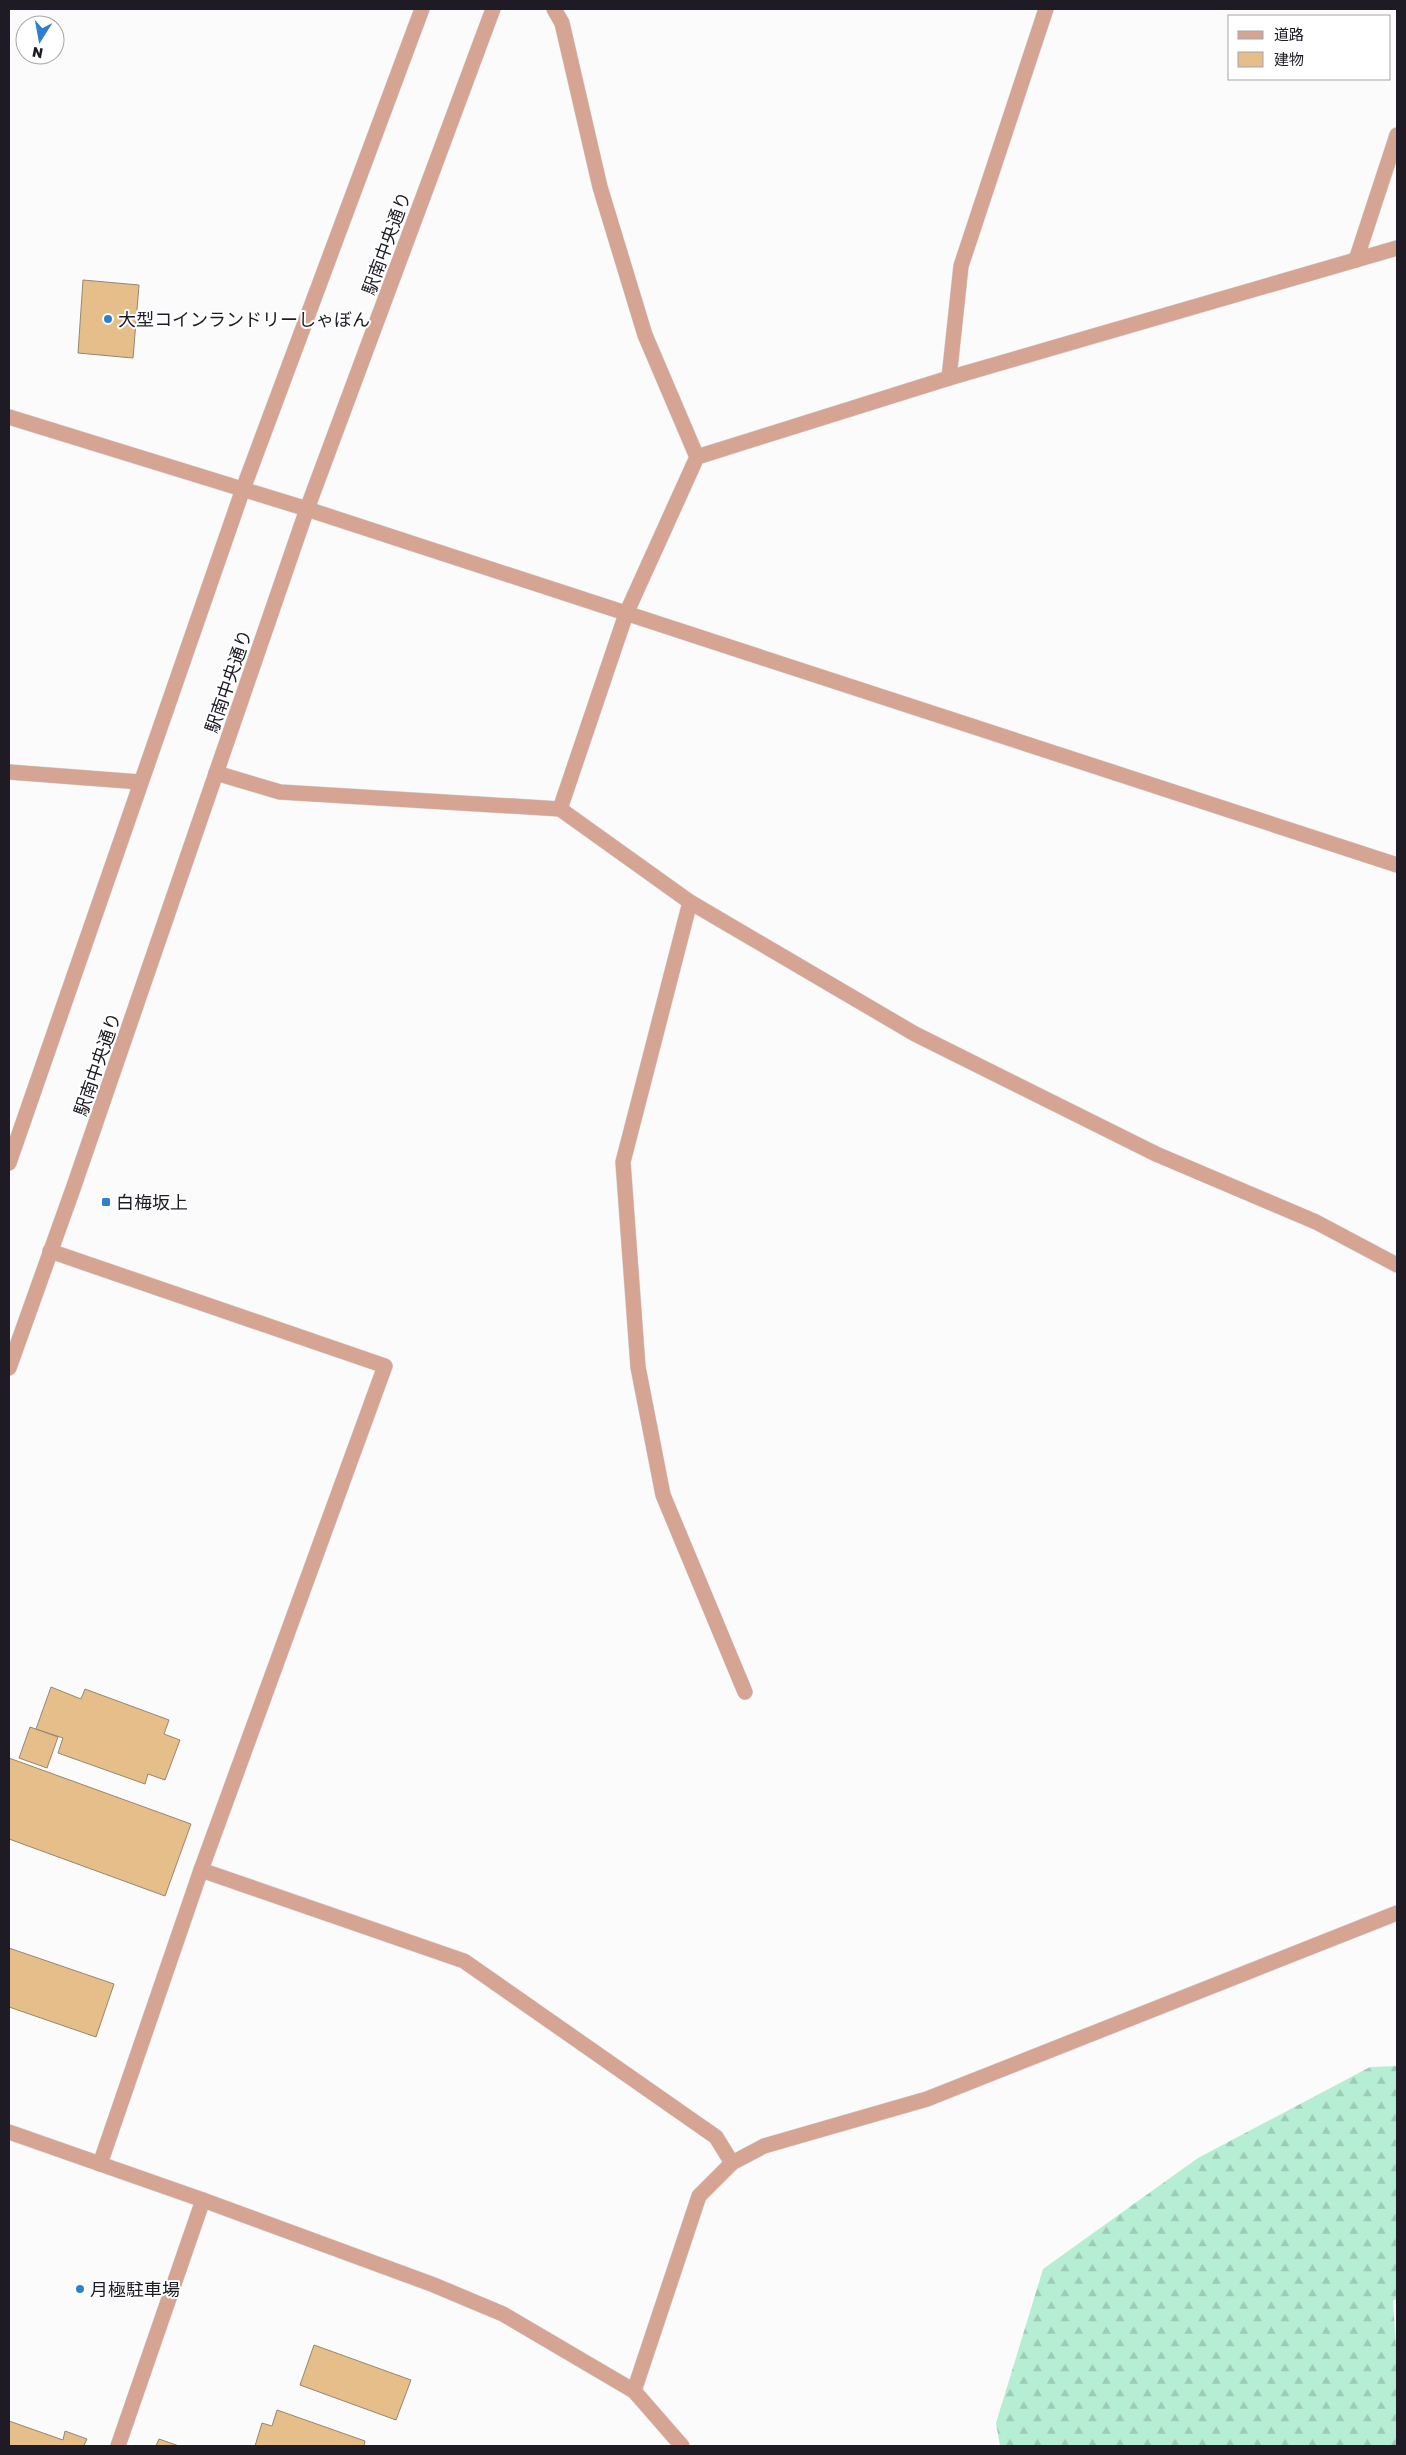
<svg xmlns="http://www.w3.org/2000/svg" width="1406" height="2455" font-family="'Golos Text','Noto Sans JP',sans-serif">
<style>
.forest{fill:url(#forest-firs)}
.building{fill:#e5be8a;stroke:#978670}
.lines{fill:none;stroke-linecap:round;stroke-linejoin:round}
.minor-casing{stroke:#d8d7d9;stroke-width:16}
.minor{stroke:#d5a493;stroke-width:15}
.poi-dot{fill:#2c80ce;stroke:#fff;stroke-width:2}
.labels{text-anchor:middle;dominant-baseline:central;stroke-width:4;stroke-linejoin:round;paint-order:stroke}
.street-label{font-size:18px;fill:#1e1b25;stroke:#fff}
.poi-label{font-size:18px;fill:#1e1b25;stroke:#fff;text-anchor:start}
</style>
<defs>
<pattern id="forest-firs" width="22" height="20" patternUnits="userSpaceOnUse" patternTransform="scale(1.25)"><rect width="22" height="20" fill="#b6eed3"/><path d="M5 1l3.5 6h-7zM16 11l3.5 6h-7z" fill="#9cccb5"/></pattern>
</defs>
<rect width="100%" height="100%" fill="#fbfbfb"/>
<path class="forest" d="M1397,2066v232l-4,3 4,62v83h-397l-4,-23 47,-154 155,-111 172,-91z"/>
<g class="building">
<path d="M83,280l56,5 -6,73 -55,-5z"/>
<path d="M51,1687l30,12 4,-10 84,31 -5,14 16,6 -15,40 -17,-6 -3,10 -87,-31 5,-15 -27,-9z"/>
<path d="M30,1727l28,10 -11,31 -28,-10z"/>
<path d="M9,1758l182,66 -26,72 -156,-57z"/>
<path d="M9,1948l105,36 -18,53 -87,-30z"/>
<path d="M314,2345l97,35 -15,40 -96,-35z"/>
<path d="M277,2410l88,31 -1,5h-109l7,-23 10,3z"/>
<path d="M9,2421l54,19 2,-9 22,8 -3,6 4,1h-79z"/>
<path d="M159,2439l20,7h-23z"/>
</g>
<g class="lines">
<defs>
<g id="minor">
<path d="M554,9l8,14 38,164 45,148 52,122"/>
<path d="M1356,260l41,-125"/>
<path d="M949,378l12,-112 85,-257"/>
<path d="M9,417l298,92 1090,356"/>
<path d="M9,772l131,10"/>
<path d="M216,773l64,19 280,17 66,-195 71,-157 252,-79 448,-130"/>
<path d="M560,809l130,93 225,132 241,120 160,68 81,43"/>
<path d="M690,902l-67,260 15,205 25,128 82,197"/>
<path d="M9,1163l234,-674 179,-480"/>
<path d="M50,1251l335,115 -184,504 -101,294"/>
<path d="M9,1368l65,-182 233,-677 186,-500"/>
<path d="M201,1870l263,91 252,176 16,26"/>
<path d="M9,2132l194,68 231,85 69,29 131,77 48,55"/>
<path d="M634,2391l65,-195 33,-33 32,-17 163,-47 470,-186"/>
<path d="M118,2446l85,-246"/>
</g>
</defs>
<use href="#minor" class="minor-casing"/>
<use href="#minor" class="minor"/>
</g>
<g class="poi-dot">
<circle cx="108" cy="319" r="5"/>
<rect x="101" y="1197" width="10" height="10" rx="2.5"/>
<circle cx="80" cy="2289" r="5"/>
</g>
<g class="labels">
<g class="street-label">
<text transform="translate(386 243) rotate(-70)">駅南中央通り</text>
<text transform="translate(228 681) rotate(-71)">駅南中央通り</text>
<text transform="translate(97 1064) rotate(-71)">駅南中央通り</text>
</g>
<g class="poi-label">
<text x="118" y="319">大型コインランドリーしゃぼん</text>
<text x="116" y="1202">白梅坂上</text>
<text x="90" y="2289">月極駐車場</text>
</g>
</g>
<rect width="1406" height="2455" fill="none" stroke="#1e1b25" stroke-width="20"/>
<rect x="1228" y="15" width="162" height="65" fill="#ffffff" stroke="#a5a4a8"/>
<rect x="1238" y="31" width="25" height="8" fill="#d5a493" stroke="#a5a4a8"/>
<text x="1274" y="40" font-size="15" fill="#1e1b25">道路</text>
<rect x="1238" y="52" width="25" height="15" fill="#e5be8a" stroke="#a5a4a8"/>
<text x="1274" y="65" font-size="15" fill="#1e1b25">建物</text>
<g transform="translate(40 40) rotate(191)"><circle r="24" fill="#ffffff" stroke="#a5a4a8"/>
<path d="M0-4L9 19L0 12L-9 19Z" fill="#2c80ce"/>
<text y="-8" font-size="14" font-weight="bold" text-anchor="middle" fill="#1e1b25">N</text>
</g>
</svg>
